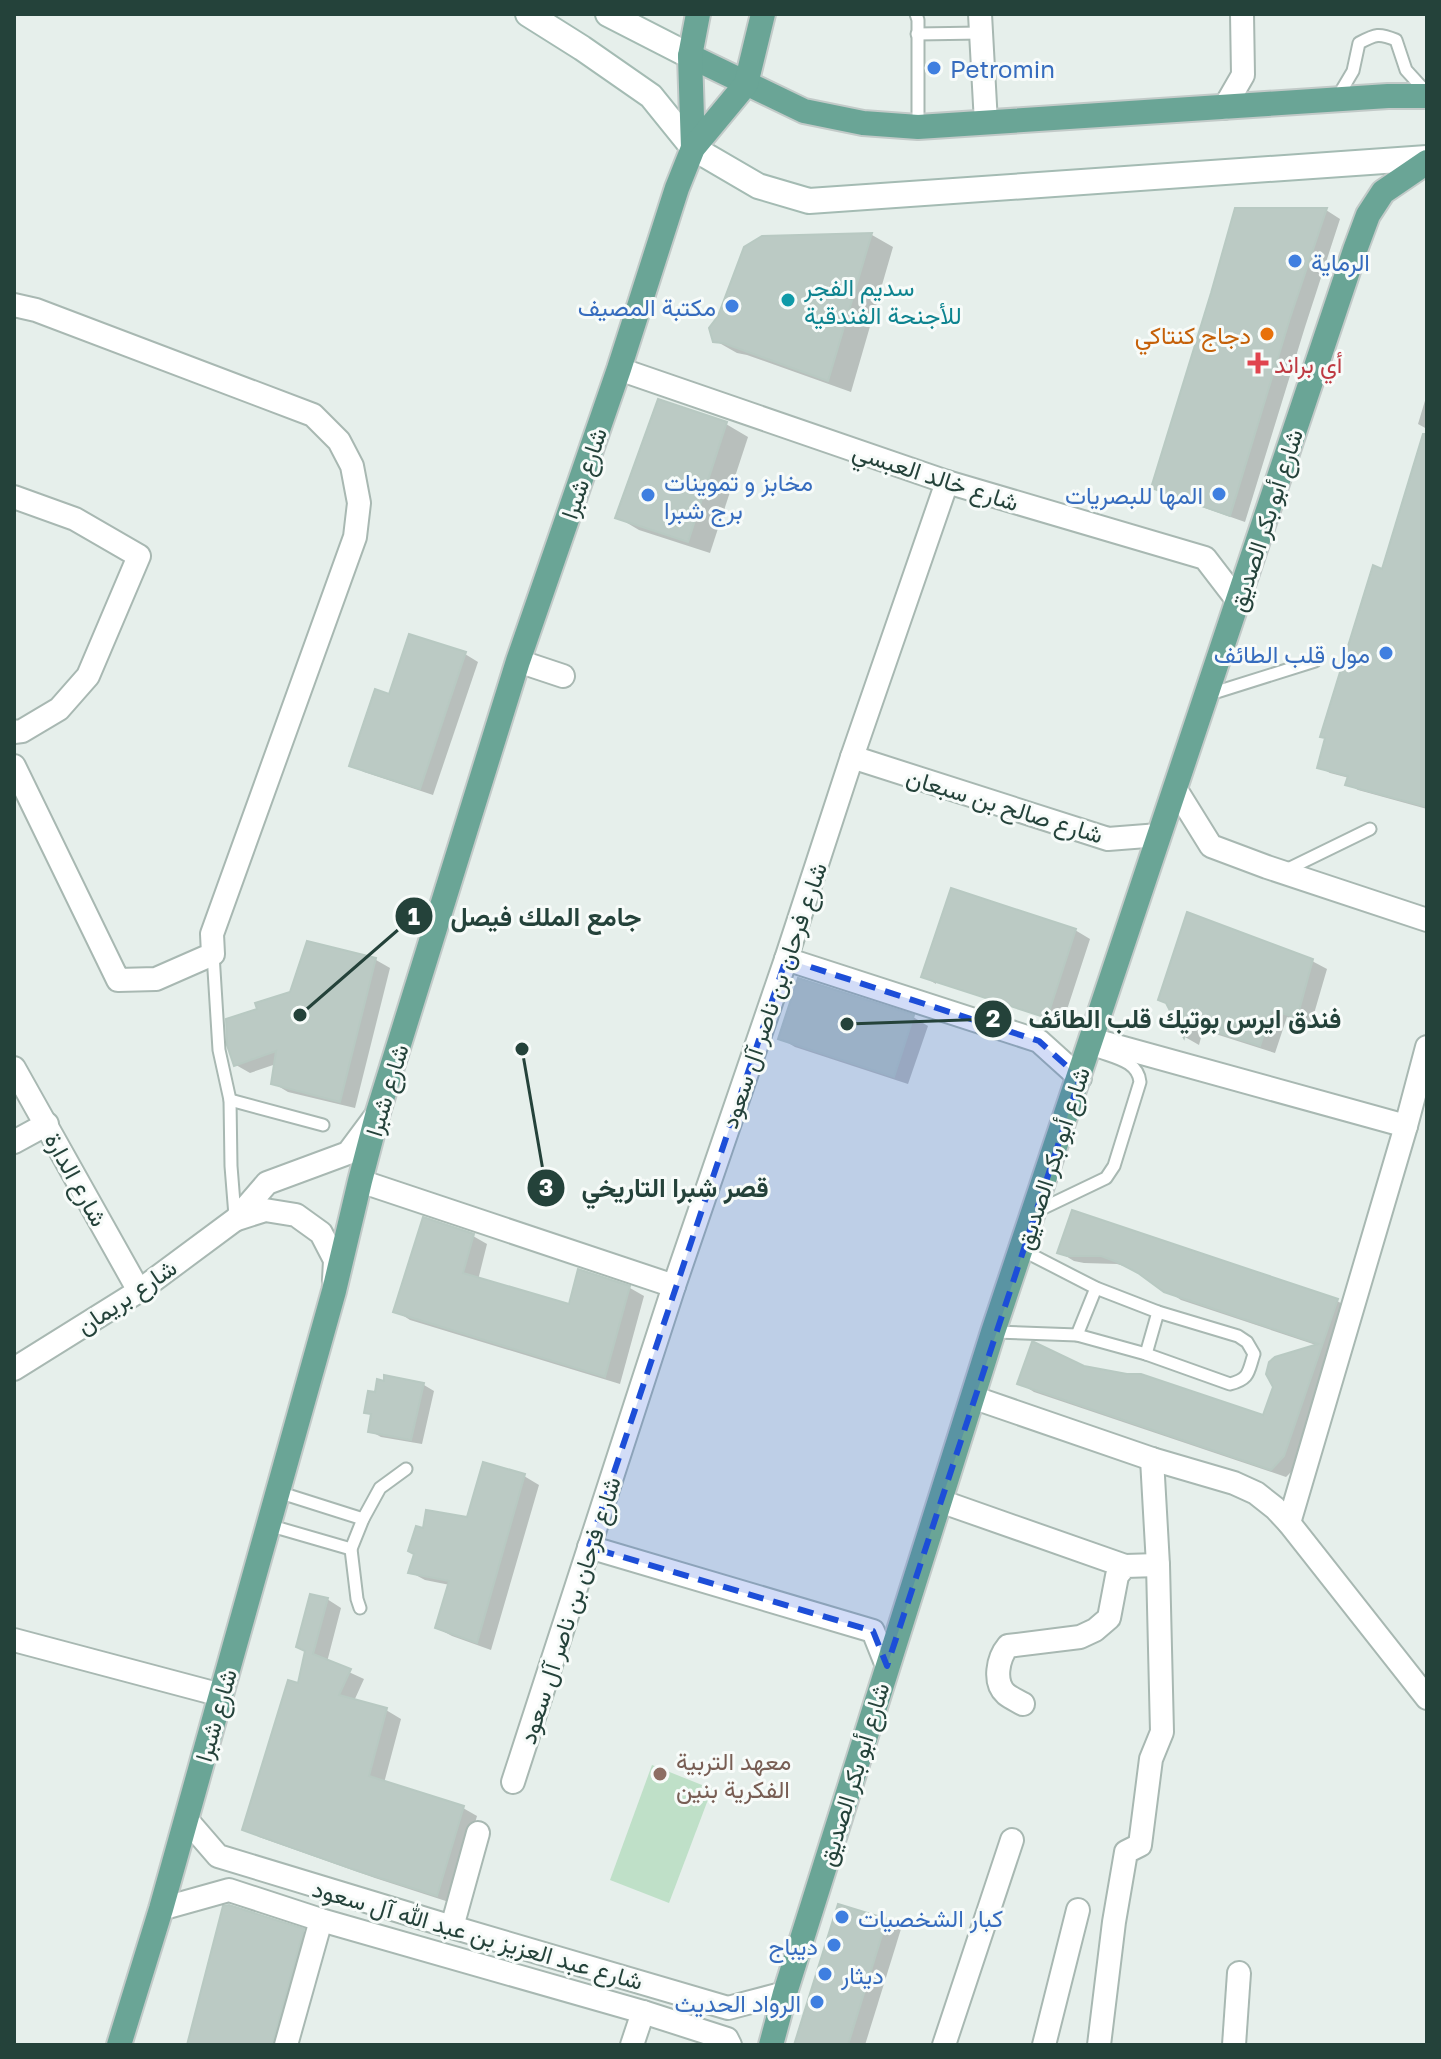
<svg xmlns="http://www.w3.org/2000/svg" width="1441" height="2059" font-family="'Golos Text',Vazirmatn,sans-serif">
<style>
.green{fill:#bfe0c8}
.shadow{fill:#0003}
.building{fill:#bbcac4;stroke:#b8c9c2;stroke-width:2}
.lines{fill:none;stroke-linecap:round;stroke-linejoin:round}
.service-casing{stroke:#a8b8b2;stroke-width:15}
.minor-casing{stroke:#a8b8b2;stroke-width:26}
.secondary-casing{stroke:#a4bbb3;stroke-width:28}
.primary-casing{stroke:#c2cac8;stroke-width:28}
.service{stroke:#fff;stroke-width:11}
.minor{stroke:#fff;stroke-width:22}
.secondary{stroke:#fff;stroke-width:24}
.primary{stroke:#6aa596;stroke-width:24}
.marked{fill:#1d4ed8;fill-opacity:0.2;stroke:#1d4ed8;stroke-width:6;stroke-dasharray:16 10;stroke-linejoin:round}
.shop-dot{fill:#3f7fe0;stroke:#f7fbf9;stroke-width:3}
.culture-dot{fill:#0f9aa8;stroke:#f7fbf9;stroke-width:3}
.food-dot{fill:#e8710a;stroke:#f7fbf9;stroke-width:3}
.health-dot{fill:#e0444e;stroke:#f7fbf9;stroke-width:3}
.education-dot{fill:#8d6e63;stroke:#f7fbf9;stroke-width:3}
.labels{text-anchor:middle;dominant-baseline:central;stroke-width:6;stroke-linejoin:round;paint-order:stroke}
.shop-label{font-size:24px;fill:#366cbe;stroke:#f7fbf9;text-anchor:start}
.culture-label{font-size:24px;fill:#0d838f;stroke:#f7fbf9;text-anchor:start}
.food-label{font-size:24px;fill:#c56008;stroke:#f7fbf9;text-anchor:end}
.health-label{font-size:24px;fill:#be3a42;stroke:#f7fbf9;text-anchor:start}
.street-label{font-size:24px;fill:#24423a;stroke:#f7fbf9}
.education-label{font-size:24px;fill:#785e54;stroke:#f7fbf9;text-anchor:start}
.leader{fill:none;stroke:#24423a;stroke-width:3}
.callout-dot{fill:#24423a;stroke:#f7fbf9;stroke-width:3}
.mark-label{font-size:24px;text-anchor:middle;font-weight:bold;fill:#fff}
.callout-label{font-size:26px;text-anchor:middle;font-weight:bold;fill:#24423a;stroke:#f7fbf9;stroke-width:6;stroke-linejoin:round;paint-order:stroke}
</style>
<rect width="100%" height="100%" fill="#e6efeb"/>
<path class="green" d="M652,1765l60,24 -43,114 -59,-23z"/>
<g class="shadow">
<path d="M1326,210l14,9 -35,108 -60,195 -77,-27 -15,-8z"/>
<path d="M872,235l21,12 -42,145 -104,-37 -10,-2 -23,-13 48,-102z"/>
<path d="M1427,394v415l-69,-19 -10,-6 1,-6 -19,-5 -11,-6 8,-28 -5,-3 62,-165 43,-142 -9,-5z"/>
<path d="M726,424l22,13 -38,116 -71,-23 -22,-13z"/>
<path d="M465,654l13,8 -45,133 -69,-23 -13,-7 39,-68z"/>
<path d="M1075,930l15,9 -28,86 -6,-2 1,-4 -121,-39v4l-13,-8z"/>
<path d="M309,943l67,17 14,8 -35,140 -67,-16 -15,-9 3,-19 -26,9 -14,-8 23,-55 33,-16z"/>
<path d="M1312,961l15,8 -16,55 -24,-7 -12,36 -72,-23 -4,15 -14,-8 -16,-33z"/>
<path d="M800,980l113,37 15,9 -20,58 -113,-37 -15,-9z"/>
<path d="M1073,1212l264,89 15,8 -54,156 -12,12 -252,-85 -14,-9 245,34 54,-71 -138,-46 -47,-31 -17,-5 -33,-1 -10,-2 -15,-9z"/>
<path d="M473,1236l14,8 -9,36 92,27 10,-36 50,17 14,8 -24,88 -210,-64 -14,-9z"/>
<path d="M386,1377l38,8 10,6 -12,53 -41,-7 -11,-6 3,-15 -7,-4 20,-29z"/>
<path d="M524,1476l15,9 -48,165 -39,-14 -15,-8 13,-43 -25,-5 -15,-8 15,-42 43,-11z"/>
<path d="M327,1599l14,9 -14,54 37,17 -10,22 32,9 15,9 -17,64 79,25 14,8 -25,87 -77,-25 -116,-41 -14,-8 54,-143z"/>
<path d="M886,1921l15,8 -36,116h-69z"/>
<path d="M303,1931l15,8 -30,106h-99z"/>
</g>
<g class="building">
<path d="M1235,208h92l-37,110 -60,198 -79,-28 60,-195z"/>
<path d="M872,233l-44,148 -105,-38 -10,-1 -4,-14 9,-12 26,-69 18,-11z"/>
<path d="M658,399l69,23 -39,120 -73,-24z"/>
<path d="M1423,434h4v373l-82,-22 3,-9 -31,-8 8,-30 -5,-1 53,-172 9,4z"/>
<path d="M409,634l57,18 -46,137 -71,-23 26,-77 14,5z"/>
<path d="M951,888l125,41 -29,89 -126,-41z"/>
<path d="M1187,912l126,47 -16,59 -25,-8 -12,36 -72,-23 -4,15 -18,-35 -8,-3z"/>
<path d="M307,941l69,17 -36,144 -69,-18 5,-33 -42,15 -7,-21 -1,-26 31,-10 -2,-6 35,-11z"/>
<path d="M798,978l116,37 -20,62 -116,-38z"/>
<path d="M1072,1210l266,89 -54,157 -13,14 -254,-86 15,-42h2l50,24 43,8h14l122,41 10,-28 -7,-13 3,-12 6,-5 43,-13 -154,-52 -26,-19 -21,-11 -16,-6h-34l-10,-3z"/>
<path d="M423,1217l51,17 -11,39 106,31 9,-35 52,17 -25,91 -212,-65z"/>
<path d="M384,1375l40,8 -13,57 -43,-8 3,-18 -7,-1 4,-22 7,1 2,-13 7,2z"/>
<path d="M483,1462l42,12 -48,169 -42,-15 14,-47 -41,-8 6,-19 -6,-3 8,-25 7,2 3,-18 41,7z"/>
<path d="M310,1594l18,4 -15,56 38,15 -12,26 48,13 -18,68 95,30 -27,90 -79,-25 -116,-41 46,-150 10,3 7,-32 -9,-4z"/>
<path d="M838,1904l49,15 -39,126h-54z"/>
<path d="M229,1905l75,24 -32,116h-85l36,-139z"/>
</g>
<g class="lines">
<defs>
<g id="service">
<path d="M916,14l2,6v107"/>
<path d="M917,34l64,-1"/>
<path d="M1337,98l16,-27 6,-28c17,-9 20,-10 37,-3l10,30 21,23"/>
<path d="M1207,695l108,-34"/>
<path d="M1284,871l86,-42"/>
<path d="M213,954l6,96 11,50 1,66 4,50"/>
<path d="M230,1100l93,25"/>
<path d="M1035,1212l71,-34 8,-12 26,-84c-2,-21 -25,-24 -43,-31"/>
<path d="M994,1332l83,3 69,19 84,30c20,-5 18,-12 24,-30l-7,-12 -9,-6 -80,-24 -62,-24 -74,-38"/>
<path d="M1077,1335l19,-47"/>
<path d="M1146,1354l12,-42"/>
<path d="M278,1492l85,27"/>
<path d="M268,1525l83,24"/>
<path d="M360,1608l-3,-9 -6,-50 12,-30 17,-31 26,-19"/>
</g>
<g id="minor">
<path d="M980,14l6,109"/>
<path d="M1224,108l19,-33 -1,-61"/>
<path d="M14,305l22,5 277,105 26,26 13,25 7,37 -4,34 -143,397 1,20 -57,25 -38,1 -104,-214"/>
<path d="M619,369l328,113 258,76 33,43"/>
<path d="M14,497l61,22 64,37 -51,120 -29,33 -37,22 -8,1"/>
<path d="M518,661l45,15"/>
<path d="M852,757l256,82 51,-4"/>
<path d="M1175,788l36,58 56,21 160,53"/>
<path d="M786,959l253,82 41,37"/>
<path d="M1091,1039l315,87"/>
<path d="M14,1068l125,223"/>
<path d="M14,1142l33,-18"/>
<path d="M360,1181l314,105"/>
<path d="M237,1219l28,-9 31,5 25,18 14,27 -1,20"/>
<path d="M14,1369l125,-78 97,-72 31,-36 81,-30 29,-39"/>
<path d="M972,1397l180,62 82,24 22,10 19,15 14,15 138,175"/>
<path d="M940,1501l185,65"/>
<path d="M1289,1523l117,-397 21,-79"/>
<path d="M589,1547l284,84 14,35"/>
<path d="M14,1640l207,55"/>
<path d="M1023,1704c-5,-3 -12,-6 -17,-10 -13,-12 -8,-36 2,-48l72,-9 15,-7 14,-12 8,-42 8,-10 33,-1"/>
<path d="M513,1782l161,-496 112,-327 66,-202 95,-275"/>
<path d="M186,1819l32,37 234,71 276,81 57,-15"/>
<path d="M161,1909l68,-19 92,30 322,92 84,27 3,6"/>
<path d="M452,1927l26,-94"/>
<path d="M286,2045l35,-125"/>
<path d="M632,2045l11,-33"/>
<path d="M944,2045l68,-205"/>
<path d="M1044,2045l34,-135"/>
<path d="M1099,2045l15,-123 12,-70 14,-7 11,-86 11,-27 -4,-167 -6,-106"/>
<path d="M1234,2045l5,-72"/>
</g>
<g id="secondary">
<path d="M528,14l54,34 69,48 42,52 65,38 51,15 618,-43"/>
<path d="M608,14l82,42"/>
</g>
<g id="primary">
<path d="M690,56l114,55 59,12 55,4 470,-31h39"/>
<path d="M693,148l-3,-92 8,-42"/>
<path d="M119,2045l42,-136 173,-618 26,-110 18,-69 140,-451 101,-292 58,-181 16,-40 53,-64 17,-70"/>
<path d="M771,2045l14,-52 208,-661 362,-1082 13,-35 15,-23 44,-30"/>
</g>
</defs>
<use href="#service" class="service-casing"/>
<use href="#minor" class="minor-casing"/>
<use href="#secondary" class="secondary-casing"/>
<use href="#primary" class="primary-casing"/>
<use href="#service" class="service"/>
<use href="#minor" class="minor"/>
<use href="#secondary" class="secondary"/>
<use href="#primary" class="primary"/>
</g>
<path class="marked" d="M786,959l253,82 41,37 -193,588 -14,-35 -284,-84z"/>
<g class="shop-dot">
<circle cx="934" cy="68" r="8"/>
<circle cx="1295" cy="261" r="8"/>
<circle cx="732" cy="306" r="8"/>
<circle cx="1219" cy="494" r="8"/>
<circle cx="648" cy="495" r="8"/>
<circle cx="1386" cy="653" r="8"/>
<circle cx="842" cy="1917" r="8"/>
<circle cx="834" cy="1945" r="8"/>
<circle cx="825" cy="1974" r="8"/>
<circle cx="817" cy="2002" r="8"/>
</g>
<circle class="culture-dot" cx="788" cy="300" r="8"/>
<circle class="food-dot" cx="1267" cy="334" r="8"/>
<path class="health-dot" d="M1254 351h8v8h8v8h-8v8h-8v-8h-8v-8h8z"/>
<circle class="education-dot" cx="660" cy="1774" r="8"/>
<g class="labels">
<g class="shop-label">
<text x="950" y="68">Petromin</text>
<text x="1311" y="261">الرماية</text>
<text x="716" y="306" text-anchor="end">مكتبة المصيف</text>
<text x="664" y="481">مخابز و تموينات<tspan x="664" dy="28">برج شبرا</tspan></text>
<text x="1203" y="494" text-anchor="end">المها للبصريات</text>
<text x="1370" y="653" text-anchor="end">مول قلب الطائف</text>
<text x="858" y="1917">كبار الشخصيات</text>
<text x="818" y="1945" text-anchor="end">ديباج</text>
<text x="841" y="1974">ديثار</text>
<text x="801" y="2002" text-anchor="end">الرواد الحديث</text>
</g>
<g class="culture-label">
<text x="804" y="286">سديم الفجر<tspan x="804" dy="28">للأجنحة الفندقية</tspan></text>
</g>
<g class="food-label">
<text x="1251" y="334">دجاج كنتاكي</text>
</g>
<g class="health-label">
<text x="1274" y="363">أي براند</text>
</g>
<g class="street-label">
<text transform="translate(583 473) rotate(-71)">شارع شبرا</text>
<text transform="translate(936 476) rotate(18)">شارع خالد العبسي</text>
<text transform="translate(1265 520) rotate(-72)">شارع أبو بكر الصديق</text>
<text transform="translate(1005 805) rotate(17)">شارع صالح بن سبعان</text>
<text transform="translate(773 995) rotate(-71)">شارع فرحان بن ناصر آل سعود</text>
<text transform="translate(386 1090) rotate(-73)">شارع شبرا</text>
<text transform="translate(1052 1158) rotate(-72)">شارع أبو بكر الصديق</text>
<text transform="translate(77 1179) rotate(61)">شارع الدارة</text>
<text transform="translate(126 1296) rotate(-34)">شارع بريمان</text>
<text transform="translate(569 1610) rotate(-72)">شارع فرحان بن ناصر آل سعود</text>
<text transform="translate(215 1715) rotate(-74)">شارع شبرا</text>
<text transform="translate(853 1774) rotate(-73)">شارع أبو بكر الصديق</text>
<text transform="translate(478 1934) rotate(16)">شارع عبد العزيز بن عبد الله آل سعود</text>
</g>
<g class="education-label">
<text x="676" y="1760">معهد التربية<tspan x="676" dy="28">الفكرية بنين</tspan></text>
</g>
</g>
<path class="leader" d="M300 1015L414 916M847 1024L993 1019M522 1049L546 1188"/>
<g class="callout-dot">
<circle cx="300" cy="1015" r="8"/>
<circle cx="847" cy="1024" r="8"/>
<circle cx="522" cy="1049" r="8"/>
<circle cx="414" cy="916" r="20"/>
<circle cx="993" cy="1019" r="20"/>
<circle cx="546" cy="1188" r="20"/>
</g>
<g class="mark-label">
<text x="414" y="925">1</text>
<text x="993" y="1027">2</text>
<text x="546" y="1196">3</text>
</g>
<g class="callout-label">
<text x="546" y="926">جامع الملك فيصل</text>
<text x="1185" y="1028">فندق ايرس بوتيك قلب الطائف</text>
<text x="675" y="1197">قصر شبرا التاريخي</text>
</g>
<rect width="1441" height="2059" fill="none" stroke="#24423a" stroke-width="32"/>
</svg>
